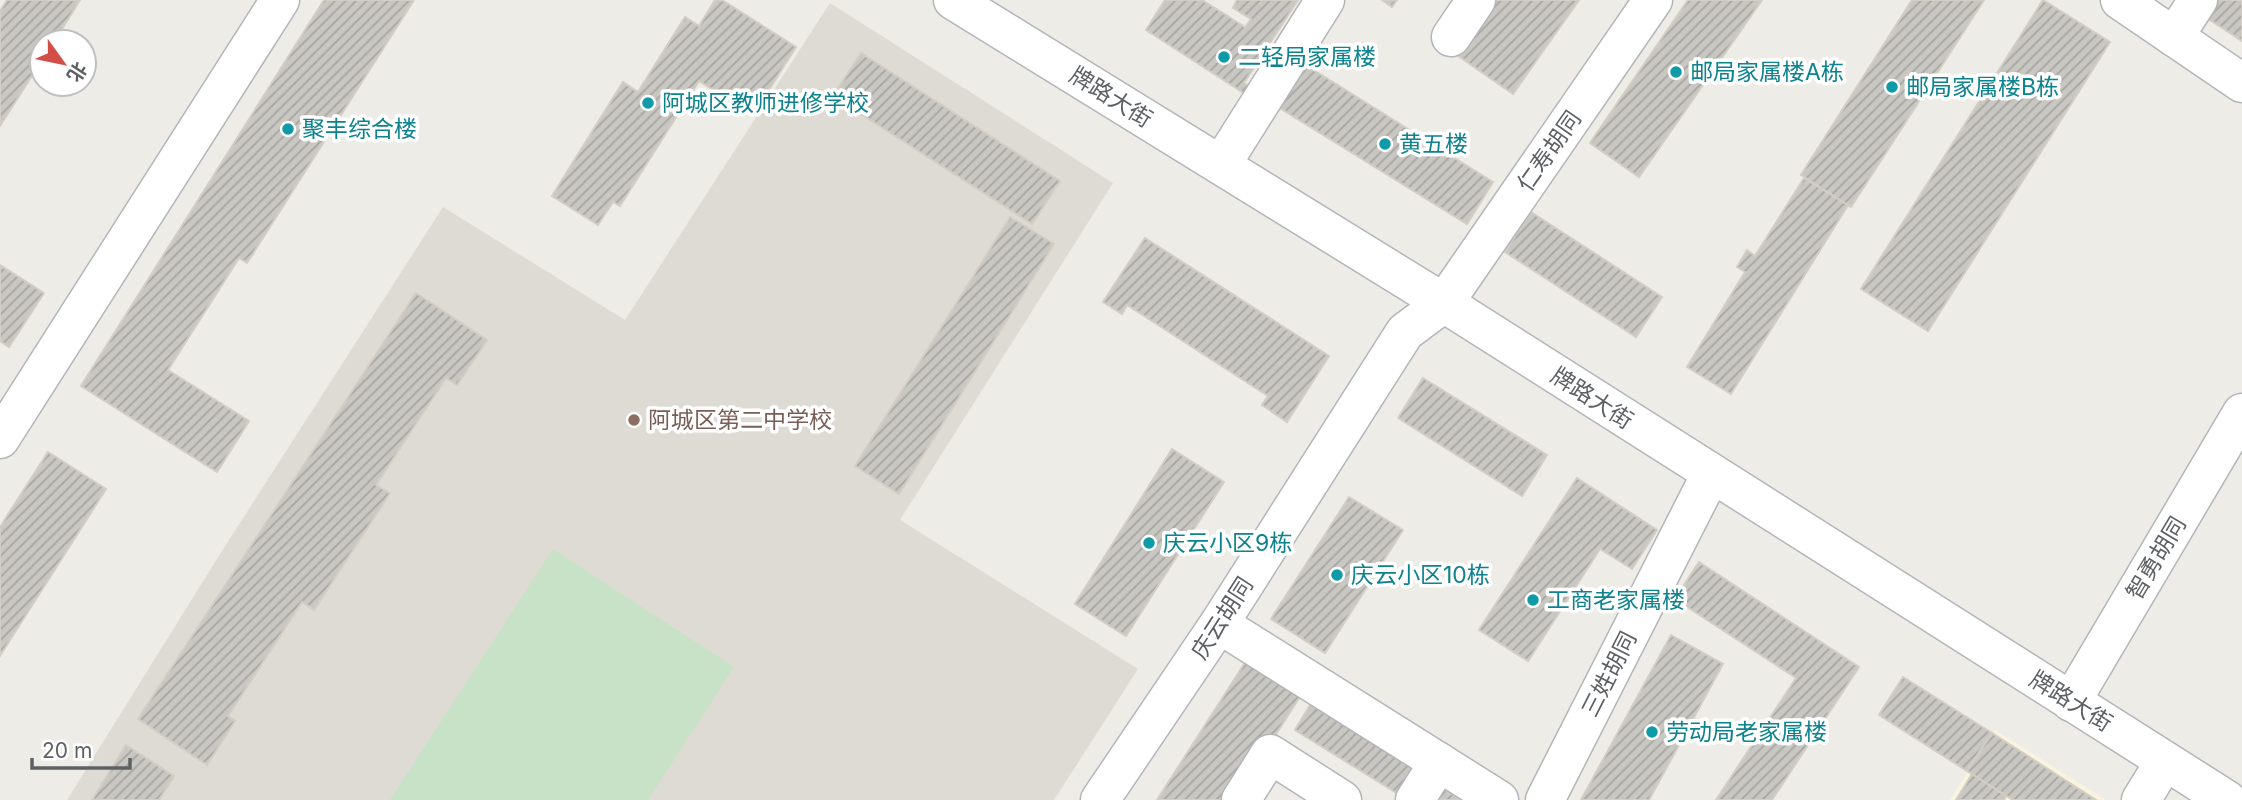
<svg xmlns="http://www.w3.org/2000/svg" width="2242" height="800" font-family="Inter,'Noto Sans SC',sans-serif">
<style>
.commercial{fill:#faf3df}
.education{fill:#dedbd5}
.grass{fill:#c7e2c6}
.building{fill:url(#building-hatch);stroke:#d2cec5;stroke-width:2}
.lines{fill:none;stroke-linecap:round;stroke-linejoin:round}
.minor-casing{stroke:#b3b6b9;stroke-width:41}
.minor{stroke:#fff;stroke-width:38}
.culture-dot{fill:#0f9aa8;stroke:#fff;stroke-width:2.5}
.education-dot{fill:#8d6e63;stroke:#fff;stroke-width:2.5}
.labels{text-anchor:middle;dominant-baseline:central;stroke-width:7;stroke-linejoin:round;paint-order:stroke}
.culture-label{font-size:23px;fill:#0d838f;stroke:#fff;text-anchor:start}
.street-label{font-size:23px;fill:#5e6164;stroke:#fff}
.education-label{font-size:23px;fill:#785e54;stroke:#fff;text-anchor:start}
</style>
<defs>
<pattern id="building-hatch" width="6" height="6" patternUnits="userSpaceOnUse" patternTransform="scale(1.75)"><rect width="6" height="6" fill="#c9c7c2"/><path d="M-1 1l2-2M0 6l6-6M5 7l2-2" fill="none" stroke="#a6a5a1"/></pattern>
</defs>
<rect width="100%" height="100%" fill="#eeece6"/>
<path class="commercial" d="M1995,730l111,70h-156z"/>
<path class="education" d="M830,3l283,180 -213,337 238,149 -84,131h-987l153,-246 223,-347 182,113z"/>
<path class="grass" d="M553,549l181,118 -86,133h-258z"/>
<g class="building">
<path d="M7,0h73l-26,42h-12v18l-42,66v-115z"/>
<path d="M324,0h90l-167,263 -8,-5 -71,112 81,51 -32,51 -136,-86z"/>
<path d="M715,0h7l74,47 -43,68 -54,-34 -79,125 -7,-4 -15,23 -46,-29 71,-114 15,10 47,-75 14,9z"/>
<path d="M1165,0h37l43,27 6,-8 -18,-11 4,-8h61l-54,83 10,6 -4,8 -104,-67z"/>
<path d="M1382,0h15l-5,7z"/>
<path d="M1491,0h88l-66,94 -59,-41z"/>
<path d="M1688,0h74l-123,177 -49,-34z"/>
<path d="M1912,0h72l-133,207 -50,-32z"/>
<path d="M2043,0l67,42 -182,289 -67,-42z"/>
<path d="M2210,0h32v41l-41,-27z"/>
<path d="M861,53l199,128 -28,43 -199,-128z"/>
<path d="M1304,64l189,118 -26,42 -189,-117z"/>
<path d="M1804,178l44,27 -117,189 -44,-27 58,-95 -8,-5 10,-17 8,6z"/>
<path d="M1531,212l131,85 -26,40 -131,-85z"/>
<path d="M1010,217l44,27 -155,250 -44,-28z"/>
<path d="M1145,238l184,118 -42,66 -25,-17 6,-9 -141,-91 -5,9 -19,-12z"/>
<path d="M0,265l44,28 -35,54 -9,-6z"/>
<path d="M416,293l71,47 -30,45 -11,-7 -70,107 14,8 -76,117 -12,-8 -74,114 7,5 -28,44 -69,-46z"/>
<path d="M1423,378l124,77 -25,41 -124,-78z"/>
<path d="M1172,449l52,33 -98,154 -51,-32z"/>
<path d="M48,452l58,37 -106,167v-129z"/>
<path d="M1577,478l80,52 -25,39 -32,-20 -72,112 -49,-31z"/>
<path d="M1349,497l54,33 -78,123 -54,-34z"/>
<path d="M1699,562l160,105 -87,133h-56l80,-122 -121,-79z"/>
<path d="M1671,635l52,29 -74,136h-68z"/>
<path d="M1246,661l55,34 -67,105h-77z"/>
<path d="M1903,677l89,56 -25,38 -88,-56z"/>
<path d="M1312,702l104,64 -18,28 -103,-64z"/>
<path d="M1992,733l104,67h-83l-46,-29z"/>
<path d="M126,745l48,31 -15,24h-67z"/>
<path d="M1972,774l34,22 -2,4h-48z"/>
<path d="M1439,786l22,14h-31z"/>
</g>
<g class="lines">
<defs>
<g id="minor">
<path d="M953,0l491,303 783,497"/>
<path d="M2120,0l122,83"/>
<path d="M1451,37l25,-37"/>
<path d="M2174,37l24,-37"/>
<path d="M1221,165l104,-165"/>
<path d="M0,439l280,-439"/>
<path d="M1219,624l280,176"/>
<path d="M2071,702l171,-289"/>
<path d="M1100,800l119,-176 186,-292 39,-29 209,-303"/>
<path d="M1241,800l29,-46 72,46"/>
<path d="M1415,800l24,-38"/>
<path d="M1545,800l166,-326"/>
<path d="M2141,800l24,-39"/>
</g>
</defs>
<use href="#minor" class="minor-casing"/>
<use href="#minor" class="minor"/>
</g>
<g class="culture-dot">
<circle cx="1224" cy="57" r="7"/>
<circle cx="1676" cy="72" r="7"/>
<circle cx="1892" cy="87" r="7"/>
<circle cx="648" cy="103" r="7"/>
<circle cx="288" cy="129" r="7"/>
<circle cx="1385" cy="144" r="7"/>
<circle cx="1149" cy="543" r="7"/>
<circle cx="1337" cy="575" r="7"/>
<circle cx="1533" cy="600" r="7"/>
<circle cx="1652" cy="732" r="7"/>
</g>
<circle class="education-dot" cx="634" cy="420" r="7"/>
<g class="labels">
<g class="culture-label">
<text x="1238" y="57">二轻局家属楼</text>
<text x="1690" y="72">邮局家属楼A栋</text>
<text x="1906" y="87">邮局家属楼B栋</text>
<text x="662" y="103">阿城区教师进修学校</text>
<text x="302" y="129">聚丰综合楼</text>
<text x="1399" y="144">黄五楼</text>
<text x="1163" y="543">庆云小区9栋</text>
<text x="1351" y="575">庆云小区10栋</text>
<text x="1547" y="600">工商老家属楼</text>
<text x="1666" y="732">劳动局老家属楼</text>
</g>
<g class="street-label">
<text transform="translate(1111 97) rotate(32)">牌路大街</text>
<text transform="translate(1549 151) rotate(-55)">仁寿胡同</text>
<text transform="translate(1592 398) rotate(33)">牌路大街</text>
<text transform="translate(2156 558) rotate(-59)">智勇胡同</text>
<text transform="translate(1222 618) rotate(-57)">庆云胡同</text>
<text transform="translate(1609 674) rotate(-63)">三姓胡同</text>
<text transform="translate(2071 701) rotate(32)">牌路大街</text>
</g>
<g class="education-label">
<text x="648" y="420">阿城区第二中学校</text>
</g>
</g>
<g transform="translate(63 63) rotate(123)"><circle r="33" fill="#ffffff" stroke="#bfc0c1" stroke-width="2"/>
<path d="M0-5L12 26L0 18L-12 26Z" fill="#d34e47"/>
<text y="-10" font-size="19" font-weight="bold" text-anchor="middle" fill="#5e6164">北</text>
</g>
<path d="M32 758v10h98v-10" fill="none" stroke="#5e6164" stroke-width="3.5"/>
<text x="42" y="758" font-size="21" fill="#5e6164" stroke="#ffffff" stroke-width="5" paint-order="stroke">20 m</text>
</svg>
